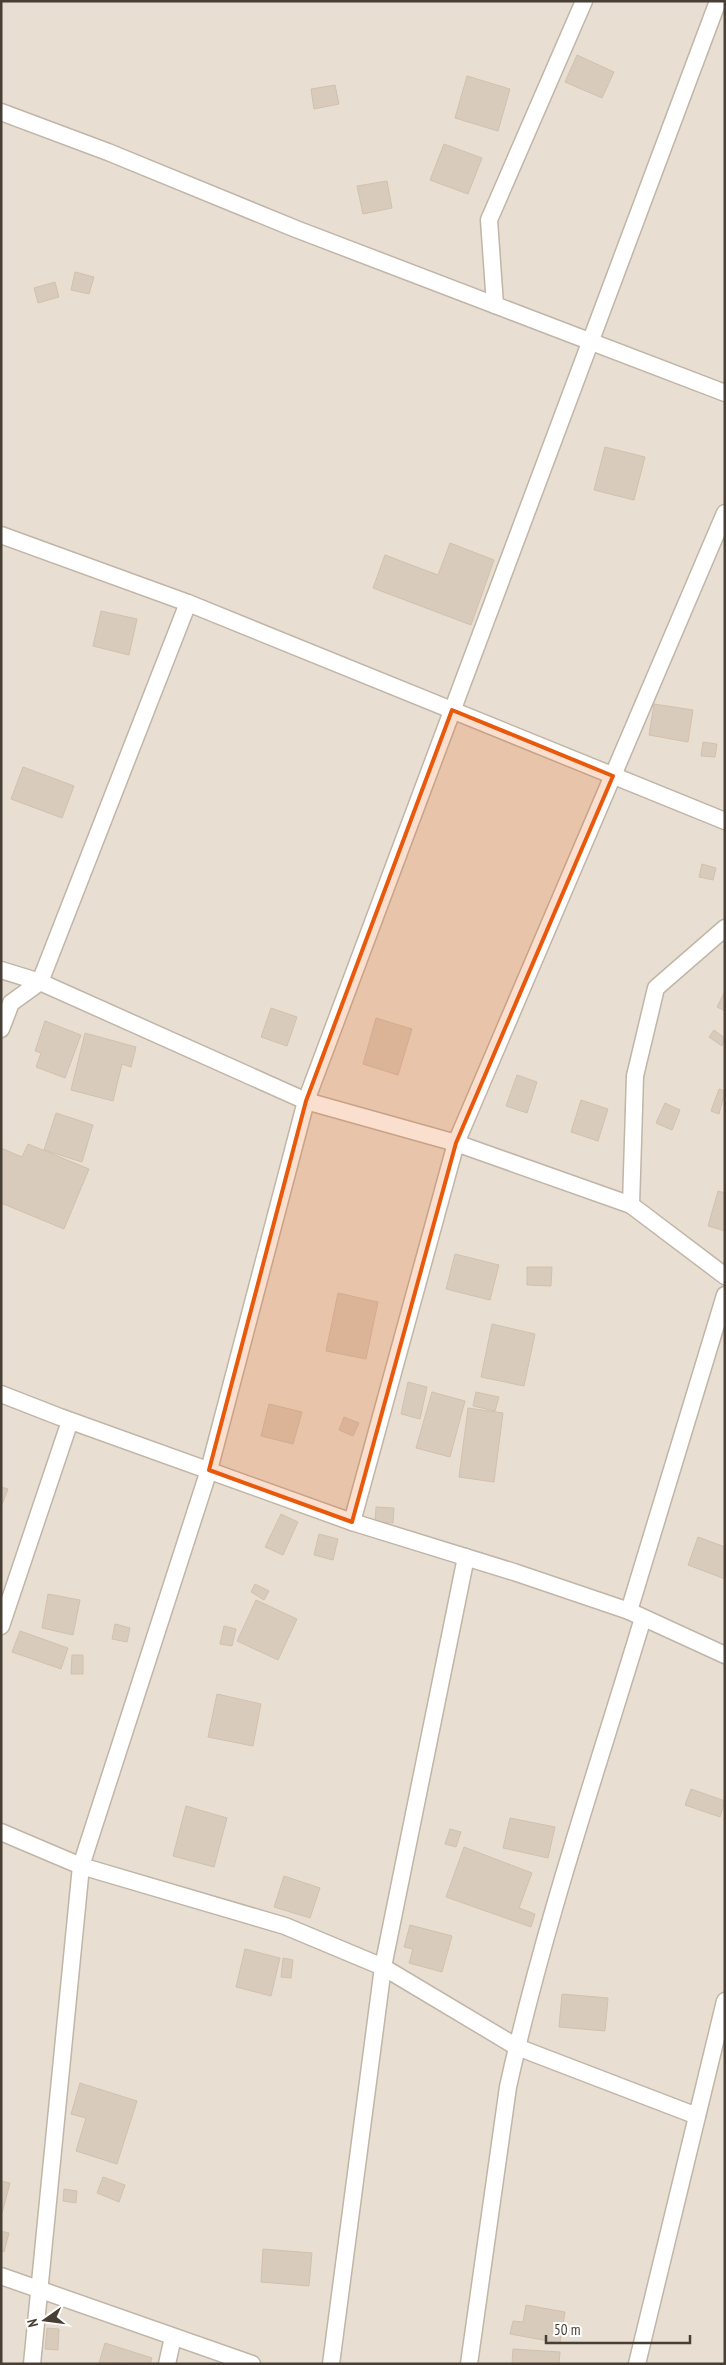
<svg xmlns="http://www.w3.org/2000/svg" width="726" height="2365" font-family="'PT Sans Narrow',sans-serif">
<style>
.residential{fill:#e8dfd2}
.building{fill:#d9cbbc;stroke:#d2c0ac}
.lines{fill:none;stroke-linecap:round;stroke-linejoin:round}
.street-casing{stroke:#c0b5a6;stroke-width:19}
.street{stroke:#fff;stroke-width:16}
.marked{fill:#e8590c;fill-opacity:0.2;stroke:#e8590c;stroke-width:4;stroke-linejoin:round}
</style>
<rect width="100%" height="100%" fill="#f4eee4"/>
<rect class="residential" x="1" y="1" width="724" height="2363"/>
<g class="building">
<path d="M577,55l37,17 -12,26 -37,-16z"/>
<path d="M467,76l43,13 -12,42 -43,-13z"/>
<path d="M335,85l4,19 -25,5 -3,-20z"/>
<path d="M444,144l38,14 -14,36 -38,-14z"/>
<path d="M387,181l5,27 -29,6 -6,-28z"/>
<path d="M75,272l19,5 -5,17 -18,-4z"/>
<path d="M55,282l4,15 -21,6 -4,-15z"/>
<path d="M605,447l40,10 -11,43 -40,-10z"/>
<path d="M450,543l44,17 -23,65 -98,-37 12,-33 53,20z"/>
<path d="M101,611l36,8 -8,36 -36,-9z"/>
<path d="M654,704l39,6 -5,32 -39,-7z"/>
<path d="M703,742l14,2 -2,13 -14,-1z"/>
<path d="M23,767l51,19 -12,32 -51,-19z"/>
<path d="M702,864l14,4 -3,12 -14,-3z"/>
<path d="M725,991v20l-8,-4z"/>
<path d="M271,1008l26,9 -10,29 -26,-9z"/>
<path d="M376,1018l36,11 -14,46 -35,-11z"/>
<path d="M45,1021l36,14 -16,43 -29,-11 5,-14 -6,-2z"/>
<path d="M714,1030l11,8 -3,8 -13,-9z"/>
<path d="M85,1033l51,14 -5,20 -9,-3 -9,37 -42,-11z"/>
<path d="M517,1075l20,7 -10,31 -21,-7z"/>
<path d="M719,1089l6,2 -6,23 -8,-3z"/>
<path d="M581,1100l27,9 -10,32 -27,-9z"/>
<path d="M665,1103l15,7 -8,20 -16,-7z"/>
<path d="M56,1113l37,12 -11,37 -38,-12z"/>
<path d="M28,1144l61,25 -25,60 -63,-26v-55l21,9z"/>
<path d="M718,1191l7,2v38l-17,-5z"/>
<path d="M455,1254l44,11 -9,35 -44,-11z"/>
<path d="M527,1267h25l-1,19 -24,-1z"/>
<path d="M338,1293l40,9 -12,57 -40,-8z"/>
<path d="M492,1324l43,10 -11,52 -43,-9z"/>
<path d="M408,1382l19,5 -7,32 -19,-5z"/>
<path d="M432,1392l33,9 -15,56 -34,-9z"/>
<path d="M476,1392l23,5 -4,14 -22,-5z"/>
<path d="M269,1404l33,8 -9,32 -32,-8z"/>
<path d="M468,1408l35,5 -9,69 -35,-5z"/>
<path d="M344,1417l15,6 -6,13 -14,-6z"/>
<path d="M1,1487l7,2 -7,18z"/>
<path d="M376,1507l18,1 -1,15 -18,-1z"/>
<path d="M281,1514l17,8 -15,33 -18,-8z"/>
<path d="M319,1534l19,5 -5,21 -19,-5z"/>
<path d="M698,1537l27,10v32l-37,-14z"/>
<path d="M255,1584l14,7 -5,9 -13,-8z"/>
<path d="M48,1594l32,6 -7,35 -31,-7z"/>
<path d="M256,1600l41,19 -19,41 -41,-19z"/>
<path d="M115,1624l15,4 -3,14 -15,-3z"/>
<path d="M224,1626l12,3 -4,17 -12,-2z"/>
<path d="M20,1631l48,17 -7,21 -49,-17z"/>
<path d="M72,1655h11v19h-12z"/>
<path d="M217,1694l44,10 -8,42 -45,-9z"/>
<path d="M691,1789l34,12 -5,16 -35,-12z"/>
<path d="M186,1806l41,12 -13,49 -41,-11z"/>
<path d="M510,1818l45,9 -7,31 -45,-10z"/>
<path d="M450,1829l11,3 -5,15 -11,-3z"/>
<path d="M464,1847l68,26 -13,35 16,6 -4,13 -85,-30z"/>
<path d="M284,1876l36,12 -10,30 -36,-11z"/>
<path d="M410,1925l42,11 -10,36 -33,-9 4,-14 -9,-2z"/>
<path d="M245,1949l35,9 -9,38 -35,-9z"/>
<path d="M283,1958l10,2 -2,18 -10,-1z"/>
<path d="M562,1994l46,4 -3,33 -46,-4z"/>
<path d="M80,2083l57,18 -20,63 -41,-13 10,-33 -15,-4z"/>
<path d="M103,2177l22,8 -6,17 -22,-9z"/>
<path d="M1,2181l9,2 -9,34z"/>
<path d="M64,2189l13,2 -1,12 -13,-2z"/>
<path d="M1,2231l8,2 -5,19 -3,-1z"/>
<path d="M263,2249l49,4 -3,33 -48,-4z"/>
<path d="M526,2305l39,7 -5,31 -50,-9 3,-13 10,1z"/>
<path d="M47,2328l12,1 -1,21 -13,-1z"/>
<path d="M105,2343l47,15 -2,6 -51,-1z"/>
<path d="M513,2349l47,3 -1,12h-47z"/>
</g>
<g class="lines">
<defs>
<g id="street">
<path d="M1,112l107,40 188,77 429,164"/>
<path d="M495,305l-6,-85 95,-219"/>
<path d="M1,535l187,68 537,218"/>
<path d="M1,970l39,12 266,119 150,42 175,62 94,71"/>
<path d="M1,1029l10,-26 29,-21 148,-379"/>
<path d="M631,1205l4,-129 21,-88 69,-60"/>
<path d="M1,1394l59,23 292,105 162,50 115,39 96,44"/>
<path d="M352,1522l104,-379 269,-630"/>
<path d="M629,1611l96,-316"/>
<path d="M1,1626l69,-205"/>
<path d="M1,1832l80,34 204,60 98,41 134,80 180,69"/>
<path d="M1,2276l251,88"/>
<path d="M32,2364l49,-498 128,-396 97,-369 412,-1100"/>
<path d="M167,2364l6,-27"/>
<path d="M331,2364l52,-397 83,-410"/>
<path d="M469,2364l39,-277c35,-159 88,-314 135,-469"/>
<path d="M637,2364l88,-363"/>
</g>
</defs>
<use href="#street" class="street-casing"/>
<use href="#street" class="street"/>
</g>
<path class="marked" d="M452,710l161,66 -157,367 -104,379 -143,-52 97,-369z"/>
<rect width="726" height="2365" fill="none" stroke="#473e34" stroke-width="5"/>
<g transform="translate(45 2320) rotate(256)" stroke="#ffffff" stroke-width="4" paint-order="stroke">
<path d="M0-4L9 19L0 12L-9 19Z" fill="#473e34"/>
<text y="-8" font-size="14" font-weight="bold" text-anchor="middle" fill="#473e34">N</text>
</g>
<path d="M546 2335v8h144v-8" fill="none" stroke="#473e34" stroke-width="2.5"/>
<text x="554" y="2335" font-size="15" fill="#473e34" stroke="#ffffff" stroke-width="4" paint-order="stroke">50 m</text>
</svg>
